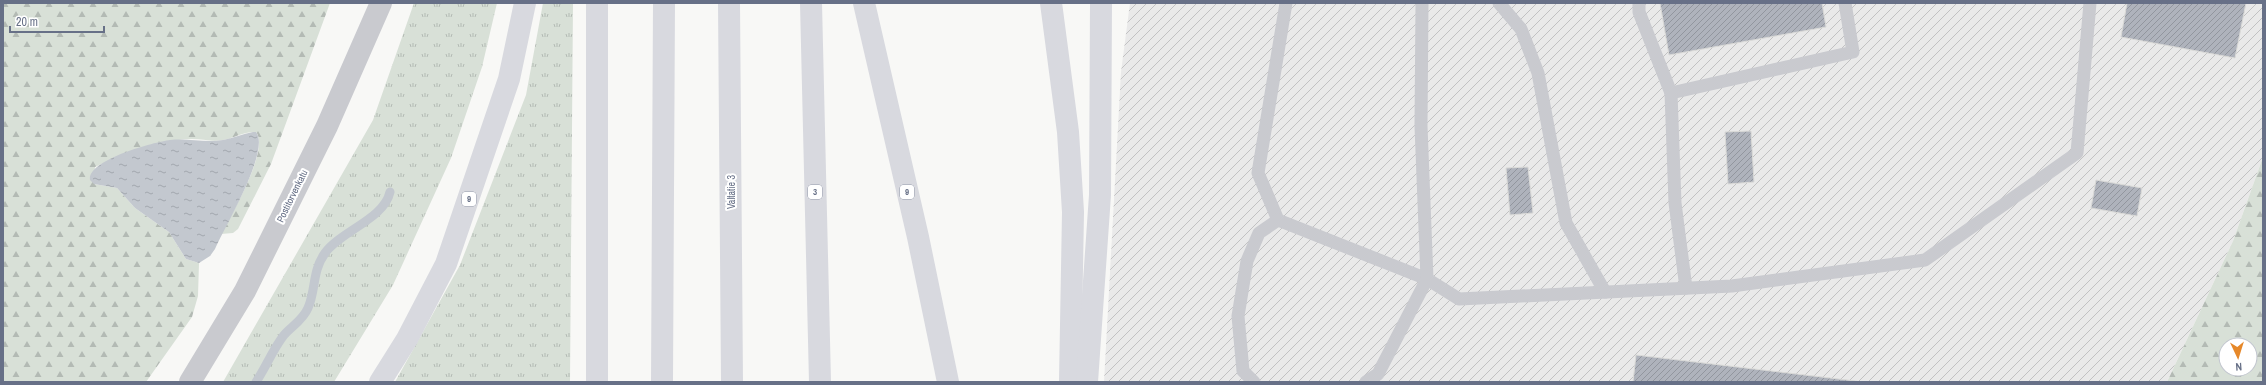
<svg xmlns="http://www.w3.org/2000/svg" width="2266" height="385" font-family="'Archivo Narrow',sans-serif">
<style>
.industrial{fill:url(#industrial-furrows)}
.grass{fill:url(#grass-tufts)}
.forest{fill:url(#forest-firs);fill-rule:evenodd}
.water{fill:url(#water-ripples)}
.lines{fill:none;stroke-linecap:round;stroke-linejoin:round}
.stream{stroke:#c3c8cf;stroke-width:9}
.building{fill:url(#building-hatch);stroke:#dadad8}
.lane{stroke:#c9cacf;stroke-width:13}
.street{stroke:#c9cacf;stroke-width:22}
.highway{stroke:#d8d9df;stroke-width:22}
.labels{text-anchor:middle;dominant-baseline:central;stroke-width:4;stroke-linejoin:round;paint-order:stroke}
.shield{fill:#fff;stroke:#959bab;stroke-width:1}
.shield-label{font-size:9px;font-weight:bold;fill:#677087}
.street-label{font-size:10px;fill:#677087;stroke:#fff}
</style>
<defs>
<pattern id="industrial-furrows" width="10" height="10" patternUnits="userSpaceOnUse"><rect width="10" height="10" fill="#e9e9e9"/><path d="M-1 1l2-2M0 10L10 0M9 11l2-2" fill="none" stroke="#c1c1c2"/></pattern>
<pattern id="grass-tufts" width="24" height="20" patternUnits="userSpaceOnUse"><rect width="24" height="20" fill="#d8e0d7"/><path d="M3 7l-1-3M5 7V3M7 7l1-3M15 17l-1-3M17 17v-4M19 17l1-3" fill="none" stroke="#b3bab4"/></pattern>
<pattern id="forest-firs" width="22" height="20" patternUnits="userSpaceOnUse"><rect width="22" height="20" fill="#d8e0d7"/><path d="M5 1l3.5 6h-7zM16 11l3.5 6h-7z" fill="#b3bab4"/></pattern>
<pattern id="water-ripples" width="26" height="14" patternUnits="userSpaceOnUse"><rect width="26" height="14" fill="#c3c8cf"/><path d="M2 4q2-2 4 0t4 0M15 11q2-2 4 0t4 0" fill="none" stroke="#a2a7ae"/></pattern>
<pattern id="building-hatch" width="6" height="6" patternUnits="userSpaceOnUse"><rect width="6" height="6" fill="#afb3bc"/><path d="M-1 1l2-2M0 6l6-6M5 7l2-2" fill="none" stroke="#92969e"/></pattern>
</defs>
<rect width="100%" height="100%" fill="#f8f8f6"/>
<path class="industrial" d="M1130,3h1133v154l-30,84 -66,141h-1063l17,-310z"/>
<g class="grass">
<path d="M414,3h83l-15,64 -31,91 -58,127 -59,97h-111l150,-262z"/>
<path d="M543,3h30l-3,379h-175l65,-117 66,-170z"/>
</g>
<g class="forest">
<path d="M3,3h327l-59,161 -33,65 -5,4 -12,1c10,-18 49,-85 35,-102 -11,-1 -22,6 -33,8 -11,2 -20,-1 -31,-1 -36,1 -65,13 -97,28l-1,17 23,4 18,20 34,24 17,27 13,4 -1,33 -6,21 -46,65h-143z"/>
<path d="M2263,157v225h-96l66,-141zM2226,345h24v24h-24z"/>
</g>
<path class="water" d="M253,132h3c15,18 -32,96 -41,117l-5,7 -11,7 -13,-4 -17,-27 -34,-24 -18,-20 -23,-4 -4,-4c-3,-20 64,-38 80,-40 18,-2 35,3 53,0 10,-2 20,-6 30,-8z"/>
<g class="lines">
<path class="stream" d="M256,382c10,-15 17,-33 28,-47 8,-9 19,-15 24,-27 8,-18 4,-37 17,-55 16,-22 59,-34 65,-61"/>
</g>
<g class="building">
<path d="M1660,3h162l4,24 -157,28z"/>
<path d="M2127,3h119l-11,55 -114,-21z"/>
<path d="M1751,131l3,51 -26,2 -3,-52z"/>
<path d="M1528,167l5,46 -23,2 -4,-47z"/>
<path d="M2096,180l46,8 -5,28 -46,-8z"/>
<path d="M1636,355l228,27h-231z"/>
</g>
<g class="lines">
<g class="lane">
<path d="M1286,3l-28,170 20,47 149,59 32,20 273,-13 193,-26 152,-107 13,-150"/>
<path d="M1499,3l22,26 17,44 28,150 39,69"/>
<path d="M1639,3v9l32,81 182,-41 -8,-49"/>
<path d="M1671,93l4,110 11,85"/>
<path d="M1254,382l-11,-11 -5,-55 9,-55 12,-28 19,-13"/>
<path d="M1366,382l12,-8 49,-95 -6,-153 1,-123"/>
</g>
<path class="street" d="M190,382l55,-91 82,-165 54,-123"/>
<g class="highway">
<path d="M729,3l3,379"/>
<path d="M811,3l9,379"/>
<path d="M864,3l54,234 30,145"/>
<path d="M1051,3l17,129 5,80 -3,170"/>
<path d="M380,382l27,-43 39,-75 63,-185 16,-76"/>
<path d="M597,382v-379"/>
<path d="M662,382l2,-379"/>
<path d="M1087,382l13,-187 1,-192"/>
</g>
</g>
<g class="labels">
<g class="shield">
<rect x="808" y="185" width="14" height="14" rx="3"/>
<rect x="900" y="185" width="14" height="14" rx="3"/>
<rect x="462" y="192" width="14" height="14" rx="3"/>
</g>
<g class="shield-label">
<text x="815" y="192">3</text>
<text x="907" y="192">9</text>
<text x="469" y="199">9</text>
</g>
<g class="street-label">
<text transform="translate(731 192) rotate(-90)">Valtatie 3</text>
<text transform="translate(292 196) rotate(-64)">Postitorvenkatu</text>
</g>
</g>
<rect width="2266" height="385" fill="none" stroke="#677087" stroke-width="8"/>
<g transform="translate(2238 357) rotate(176)"><circle r="19" fill="#ffffff" stroke="#c2c6cf"/>
<path d="M0-3L7 15L0 10L-7 15Z" fill="#e68829"/>
<text y="-6" font-size="11" font-weight="bold" text-anchor="middle" fill="#677087">N</text>
</g>
<path d="M10 26v6h94v-6" fill="none" stroke="#677087" stroke-width="2"/>
<text x="16" y="26" font-size="12" fill="#677087" stroke="#ffffff" stroke-width="3" paint-order="stroke">20 m</text>
</svg>
